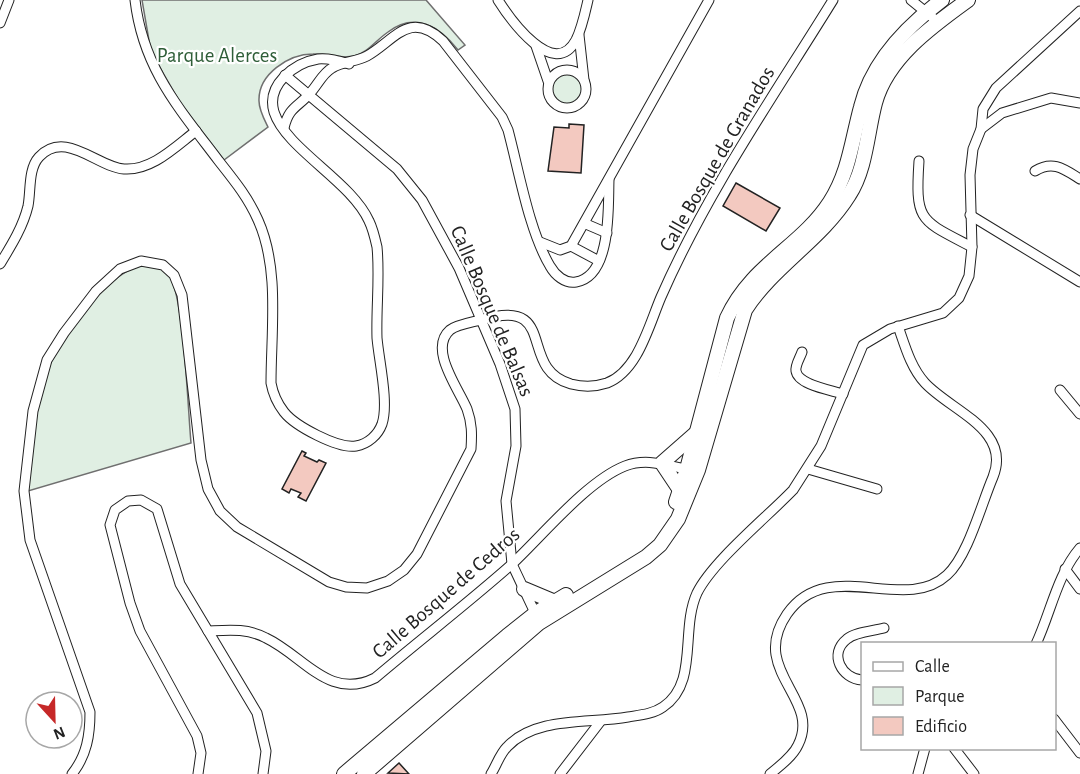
<svg xmlns="http://www.w3.org/2000/svg" width="1080" height="774" font-family="'Alegreya Sans',sans-serif">
<style>
.green{fill:#e0efe3;stroke:#6f6f6f;stroke-width:1.5}
.building{fill:#f3c9c0;stroke:#222;stroke-width:1.5}
.lines{fill:none;stroke-linecap:round;stroke-linejoin:round}
.street-casing{stroke:#222;stroke-width:11}
.secondary-casing{stroke:#222;stroke-width:16}
.street{stroke:#fff;stroke-width:9}
.secondary{stroke:#fff;stroke-width:14}
.labels{text-anchor:middle;dominant-baseline:central;stroke-width:4.5;stroke-linejoin:round;paint-order:stroke}
.park-label{font-size:21px;fill:#2f5e38;stroke:#fff}
.street-label{font-size:21px;fill:#222;stroke:#fff}
</style>
<rect width="100%" height="100%" fill="#fff"/>
<g class="green">
<path d="M142,0h284l39,45 -7,5c-18,-23 -43,-39 -70,-18 -12,8 -19,20 -34,24 -12,3 -28,-3 -41,-2 -24,0 -55,20 -54,47 0,9 5,18 9,26l-44,33 -43,-56 -30,-52z"/>
<circle cx="567" cy="89" r="16"/>
<path d="M141,265c11,1 23,2 29,12 14,21 18,134 21,166l-163,48c5,-42 5,-92 24,-131 9,-19 23,-36 36,-53 15,-18 31,-35 53,-42z"/>
</g>
<g class="building">
<path d="M569,124l15,1 -3,48 -33,-2 6,-44 15,1z"/>
<path d="M736,183l44,25 -14,23 -43,-25z"/>
<path d="M302,451l4,2 -2,3 13,6 2,-2 7,3 -20,38 -8,-4 3,-4 -10,-4 -2,4 -7,-4z"/>
<path d="M399,763l10,11 -21,-1z"/>
</g>
<g class="lines">
<defs>
<g id="street">
<path d="M135,0c8,68 43,107 83,160 15,19 30,37 40,60 22,49 13,111 13,163 2,11 6,20 13,29 11,14 54,37 72,34 12,-2 22,-11 26,-22 7,-21 -3,-63 -5,-86 -1,-30 3,-61 0,-91 -2,-9 -4,-18 -8,-26 -18,-40 -83,-72 -95,-109 -8,-27 20,-49 44,-53 11,-1 21,2 31,5"/>
<path d="M498,0c12,19 56,81 78,40 6,-12 9,-27 12,-40"/>
<path d="M911,0l27,22"/>
<path d="M0,23l9,-23"/>
<path d="M579,35l5,45"/>
<path d="M536,46l12,35"/>
<circle cx="567" cy="89" r="19"/>
<path d="M285,75l112,94 25,31 37,68 41,96 15,45 1,37 -10,55 6,63 25,53"/>
<path d="M284,128c5,-22 15,-21 27,-36 7,-8 12,-19 21,-24 11,-7 24,-6 35,-12 27,-15 42,-47 76,-15l59,76 6,13c11,41 21,101 42,136 5,9 15,18 26,16 36,-6 32,-76 33,-102"/>
<path d="M981,129l21,-16 49,-15 29,5"/>
<path d="M919,161c-4,61 1,59 53,86"/>
<path d="M1035,171c18,-11 29,-2 45,8"/>
<path d="M970,215l110,67"/>
<path d="M586,224l21,9"/>
<path d="M540,242l20,8 11,-4 138,-246"/>
<path d="M571,246l28,15"/>
<path d="M0,264c11,-18 23,-37 28,-58 3,-15 0,-37 11,-49 26,-28 58,10 85,12 28,2 52,-23 72,-38"/>
<path d="M802,352c-2,6 -7,13 -6,19 2,14 35,19 47,23"/>
<path d="M1060,390l20,24"/>
<path d="M808,469l69,20"/>
<path d="M1065,569l15,20"/>
<path d="M208,631c21,-1 39,-3 58,7 38,18 63,63 109,40 46,-39 93,-75 137,-114 31,-29 75,-83 113,-98 24,-9 44,1 67,4"/>
<path d="M1036,644c15,-32 21,-69 44,-96"/>
<path d="M862,680c-20,-1 -34,-26 -15,-41 8,-7 26,-8 37,-11"/>
<path d="M1054,719l26,34"/>
<path d="M954,748l20,26"/>
<path d="M72,774c15,-19 18,-39 18,-62l-60,-172 -6,-49 9,-80 14,-51 17,-27 32,-42 24,-22 21,-8 22,4 11,10 8,20 19,165 7,29 12,22 17,16 92,55 17,5 21,1 21,-7 16,-11 13,-16 54,-105c1,-15 1,-26 -4,-40 -8,-20 -39,-60 -17,-79 8,-6 25,-8 34,-11 75,-21 33,50 87,65 12,3 24,3 36,-1 31,-12 42,-58 54,-86 46,-105 112,-200 172,-297"/>
<path d="M198,774l3,-21 -4,-17 -57,-105 -10,-28 -20,-78 5,-15 13,-9 13,-1 16,9 23,75 77,129 9,38 -3,23"/>
<path d="M491,774c5,-8 9,-20 16,-27 29,-31 82,-23 121,-30 12,-2 25,-3 35,-10 36,-24 17,-77 34,-114 16,-32 69,-75 96,-103l28,-44 42,-101 27,-16 53,-16 16,-15 10,-22 3,-29 -2,-72 3,-26 8,-20 2,-20 13,-21 84,-77"/>
<path d="M560,774l40,-52"/>
<path d="M770,774c10,-8 23,-18 28,-29 24,-47 -50,-74 -11,-131 41,-59 117,1 160,-39 21,-19 34,-70 46,-98 19,-47 -42,-66 -68,-94 -14,-15 -20,-37 -27,-57"/>
<path d="M918,774l7,-26"/>
</g>
<g id="secondary">
<path d="M680,490l-18,-27 33,-29"/>
<path d="M676,502l11,-33 40,-151c25,-54 74,-71 103,-116 19,-29 22,-62 31,-95 11,-45 45,-80 81,-107"/>
<path d="M524,589l31,13"/>
<path d="M344,774l163,-138 29,-23 30,-18"/>
<path d="M364,774l175,-151 107,-66 14,-12 18,-26 20,-49 47,-160c28,-44 76,-70 104,-115 17,-26 18,-62 26,-92 12,-45 57,-77 93,-103"/>
</g>
</defs>
<use href="#street" class="street-casing"/>
<use href="#secondary" class="secondary-casing"/>
<use href="#street" class="street"/>
<use href="#secondary" class="secondary"/>
</g>
<g class="labels">
<g class="park-label">
<text x="217" y="55">Parque Alerces</text>
</g>
<g class="street-label">
<text transform="translate(717 159) rotate(-60)">Calle Bosque de Granados</text>
<text transform="translate(492 311) rotate(67)">Calle Bosque de Balsas</text>
<text transform="translate(446 593) rotate(-41)">Calle Bosque de Cedros</text>
</g>
</g>
<rect x="861" y="642" width="195" height="108" fill="#ffffff" stroke="#a7a7a7" stroke-width="1.5"/>
<rect x="873" y="662" width="30" height="9" fill="#ffffff" stroke="#a7a7a7" stroke-width="1.5"/>
<text x="915" y="672" font-size="18" fill="#222222">Calle</text>
<rect x="873" y="687" width="30" height="18" fill="#e0efe3" stroke="#a7a7a7" stroke-width="1.5"/>
<text x="915" y="702" font-size="18" fill="#222222">Parque</text>
<rect x="873" y="717" width="30" height="18" fill="#f3c9c0" stroke="#a7a7a7" stroke-width="1.5"/>
<text x="915" y="732" font-size="18" fill="#222222">Edificio</text>
<g transform="translate(54 720) rotate(158)"><circle r="28" fill="#ffffff" stroke="#a7a7a7" stroke-width="1.5"/>
<path d="M0-4.5L10 22L0 15L-10 22Z" fill="#c62828"/>
<text y="-9" font-size="16" font-weight="bold" text-anchor="middle" fill="#222222">N</text>
</g>
</svg>
